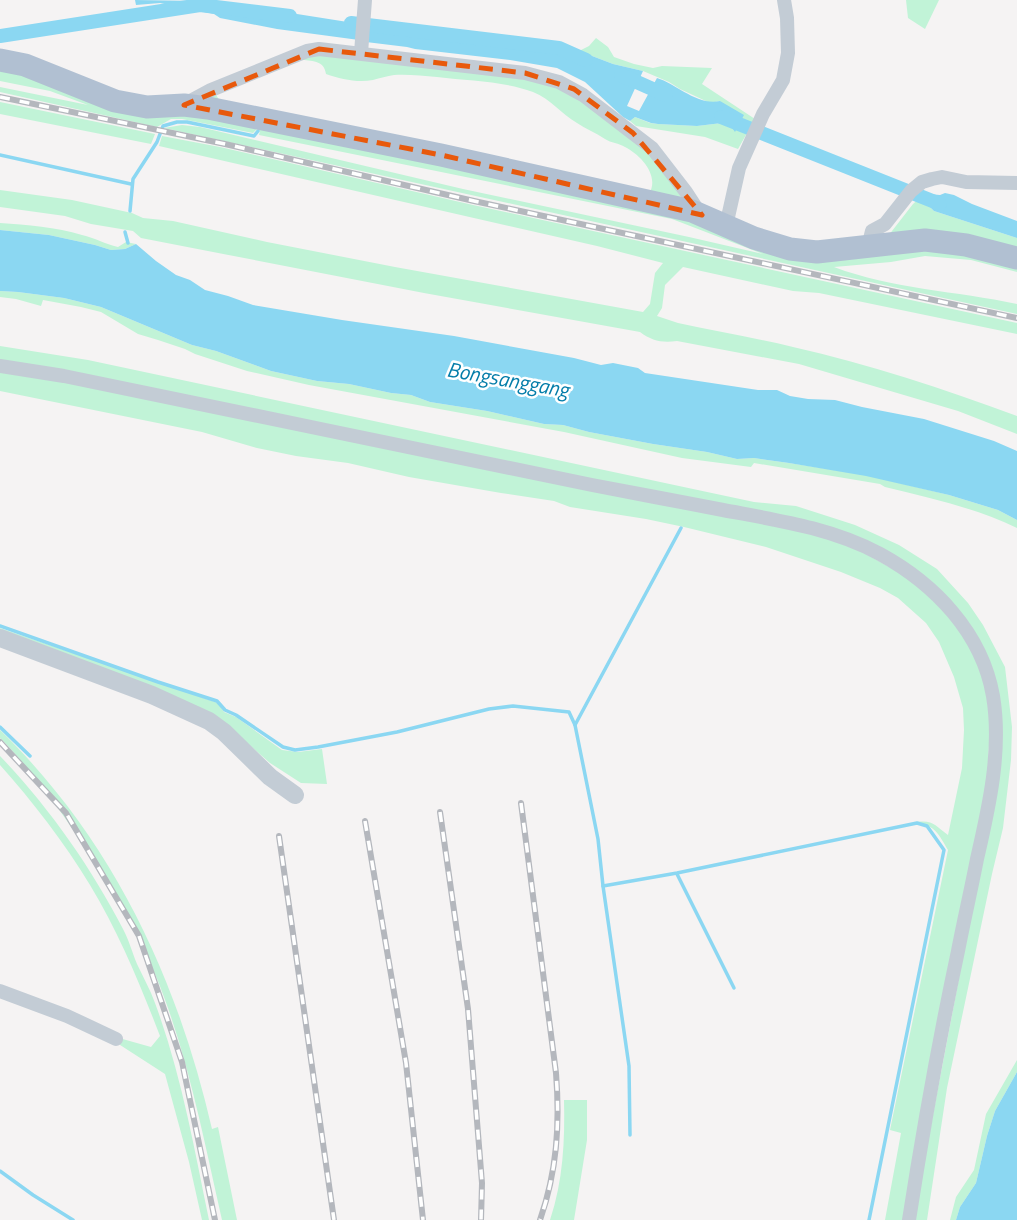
<svg xmlns="http://www.w3.org/2000/svg" width="1017" height="1220" font-family="'Titillium Web',sans-serif">
<style>
.green{fill:#c1f3d7}
.water{fill:#8bd7f2}
.lines{fill:none;stroke-linecap:round;stroke-linejoin:round}
.stream{stroke:#8bd7f2;stroke-width:3.5}
.canal{stroke:#8bd7f2;stroke-width:14}
.minor{stroke:#c3ccd5;stroke-width:14}
.tertiary{stroke:#c3ccd5;stroke-width:18}
.primary{stroke:#b1c0d2;stroke-width:23}
.rail-casing{stroke:#b4b7bd;stroke-width:6}
.rail{stroke:#fff;stroke-width:3.5;stroke-dasharray:10;stroke-linecap:butt}
.marked{fill:none;stroke:#e8590c;stroke-width:5;stroke-dasharray:14 9;stroke-linejoin:round}
.labels{text-anchor:middle;dominant-baseline:central;stroke-width:5;stroke-linejoin:round;paint-order:stroke}
.water-label{font-size:21px;font-style:italic;fill:#047da9;stroke:#fff}
</style>
<rect width="100%" height="100%" fill="#f5f3f3"/>
<g class="green">
<path d="M906,0h33l-14,29 -17,-11z"/>
<path d="M596,38l12,9 6,10 20,7 19,4 9,-2 50,2 -10,16 53,35 -17,30 -33,-12 -69,-11 -6,-5 5,-4 15,6 8,1 39,2 25,-3 8,2 -10,-24 -10,2 -30,-14 -11,-7 -26,-11 -30,-7 -34,-13 10,-5z"/>
<path d="M325,53l234,31 90,66 38,55 -484,-104 13,-6 6,9 427,90c11,-18 -8,-39 -24,-47 -6,-4 -14,-4 -20,-8 -9,-6 -19,-10 -28,-16 -16,-9 -26,-24 -44,-31 -29,-11 -64,-11 -96,-15 -14,-1 -29,-3 -43,-2 -7,1 -14,3 -21,5 -16,3 -32,-1 -47,-6 -2,-15 -15,-12 -26,-15z"/>
<path d="M0,69c41,9 78,31 119,40 27,6 54,1 82,4 150,31 301,60 451,96 12,3 24,5 36,9 33,11 64,30 99,37 34,7 71,3 105,-2 17,-2 35,-5 53,-5 24,1 49,10 72,16v8l-46,-12 -46,-4 -34,6 -57,5c58,22 123,24 183,37v10l-853,-186 18,-3 18,2 263,62 226,48 74,17 -91,-35 -413,-84 1,-4 -3,-2 -4,4 -71,-14h-11l-14,8 -157,-35v-5l88,18 -38,-14 -50,-10z"/>
<path d="M0,102l155,32 -4,10 -151,-30z"/>
<path d="M162,136l58,11 253,58 544,118v11l-198,-41 -26,-2 -110,-24 -18,18 -3,23 -5,8 21,7c38,8 77,15 115,24 76,17 151,42 224,69v18l-59,-23 -159,-47 -122,-23c-15,2 -25,0 -37,-9l-216,-39 -283,-55 -8,-7 -42,-7 -26,-8 -65,-9v-17l72,10 60,13 11,5 30,3 94,21 128,25 248,45 7,-8 5,-31 8,-10 -66,-17 -438,-100z"/>
<path d="M923,195l-1,4 12,12 83,27v17l-132,-15 28,-36z"/>
<path d="M0,223c27,2 56,4 82,12 13,3 23,9 36,12l8,-5 10,2 -11,5 -14,1 -16,-5 -46,-10 -49,-5z"/>
<path d="M0,291l18,1 46,6 37,9 91,38 24,6 55,20 46,10 32,3 42,9 20,2 19,7 57,9 57,13 19,1 26,7 64,12 54,8 30,7 17,-1 35,5 77,12 83,20 49,15 19,10v8c-41,-20 -87,-30 -132,-41l-5,-3 -126,-21 -3,4 -69,-9 -118,-26 -255,-47 -62,-14 -52,-17 -10,-5 -27,-9 -20,-6 -37,-22 -20,-5 -38,-7 -2,6 -25,-7 -16,-2z"/>
<path d="M0,346l88,14 666,142 42,4 59,19 44,20 38,24 31,34 15,22 22,42 7,60 -1,33 -8,68 -11,46 -45,214 -20,132h-14l85,-447 -18,-127 -106,-101 -874,-182z"/>
<path d="M0,369l808,163 51,18 55,31 43,44 21,36 13,41 -4,86 -82,432h-20l16,-87 -11,-3 58,-280c-10,-17 -12,-23 -31,-28 17,-2 18,4 31,13l14,-67 2,-38 -1,-22 -9,-31 -15,-35 -13,-19 -28,-25 -18,-10 -39,-16 -75,-25 -82,-20 -38,-8 -76,-12 -16,-6 -53,-8 -92,-16 -61,-14 -52,-7 -39,-8 -55,-16 -202,-41z"/>
<path d="M0,628l218,75 6,9 12,5 46,33 16,2 24,-3 5,35 -26,-1 -31,-20 -33,-29 -237,-101z"/>
<path d="M0,730c112,109 177,247 212,399l6,-2 19,93h-15c-16,-71 -30,-143 -54,-212 -20,-59 -51,-114 -86,-165 -25,-37 -50,-73 -82,-105z"/>
<path d="M0,756c48,50 91,111 123,173 6,11 9,23 14,35 6,13 13,25 18,39 26,70 39,144 54,217h-7l-13,-58 -24,-88 -48,-31 2,-5 32,9 9,-11c-20,-52 -41,-103 -70,-151 -26,-43 -57,-83 -90,-120z"/>
<path d="M1017,1060v12l-22,39 -8,25 -11,47 -16,24 -4,13h-6l6,-23 18,-27 12,-56z"/>
<path d="M564,1100h23v40l-13,80h-24c13,-39 15,-79 14,-120z"/>
</g>
<g class="water">
<path d="M135,0l62,1 65,13h35l57,9 2,-2 3,19 -82,-11 -57,-11 -6,-4 -54,-11 -24,2z"/>
<path d="M367,26l103,15 82,8 22,5 5,-3 34,13 30,7 -16,35 12,5 18,-33c20,6 40,28 63,23l24,14 -9,17 -5,-7 -8,-2 -25,3 -39,-2 -7,-1 -16,-6 -5,4 -7,-4 -38,-35 -28,-14 -47,-8 -95,-11 -8,-2 -41,-5z"/>
<path d="M945,193l9,2 18,9 45,17v17l-83,-27 -12,-12 1,-4 3,1 3,-2 11,1z"/>
<path d="M0,230l49,5 46,10 16,5 14,-1 11,-5 20,17 20,14 14,5 15,10 23,6 25,9 89,15 112,16 120,22 27,7 12,-2 25,5 7,5 113,17h19l13,6 18,3 27,1 27,7 62,12 70,22 23,10v69l-19,-10 -49,-15 -83,-19 -77,-13 -35,-5 -17,1 -30,-7 -54,-8 -64,-12 -26,-7 -19,-1 -57,-13 -57,-9 -19,-7 -20,-2 -42,-9 -32,-3 -46,-10 -55,-20 -24,-6 -91,-38 -37,-9 -46,-6 -18,-1z"/>
<path d="M1017,1072v148h-61l4,-13 16,-24 11,-47 8,-25z"/>
</g>
<g class="lines">
<g class="stream">
<path d="M0,155l131,29"/>
<path d="M130,211l3,-32 24,-37 6,-16 14,-4h10l67,14 4,-5"/>
<path d="M125,232l3,11"/>
<path d="M0,626l158,56 59,19 8,9 11,5 47,32 12,3 23,-3 79,-15 92,-23 24,-3 56,6 6,13"/>
<path d="M0,727l30,29"/>
<path d="M677,874l57,114"/>
<path d="M603,886l-5,-47 -23,-114 106,-197"/>
<path d="M630,1135l-1,-69 -26,-180 74,-13 240,-50 10,3 17,24 -75,370"/>
<path d="M0,1171l33,24 40,25"/>
</g>
<g class="canal">
<path d="M351,23l208,25 27,12"/>
<path d="M0,36l200,-31 90,11"/>
<path d="M621,75l45,20"/>
<path d="M721,117l219,87"/>
</g>
<g class="minor">
<path d="M361,53l4,-53"/>
<path d="M185,104l26,-14 96,-39 12,-2 206,24 34,9 24,13 69,53 34,44 15,23"/>
<path d="M726,226l13,-58 24,-54 20,-34 5,-27 -1,-35 -3,-18"/>
<path d="M868,247l4,-16 13,-7 26,-33 11,-9 10,-3 10,-2 24,5 51,1"/>
<path d="M0,366l64,10c176,35 352,74 528,109 44,8 87,17 131,25 53,10 109,18 157,44 55,30 102,79 113,142 9,54 -4,111 -16,163 -6,31 -13,61 -19,92 -19,89 -35,179 -49,269"/>
<path d="M0,991l67,25 49,23"/>
</g>
<path class="tertiary" d="M0,638l152,57 57,26 15,11 46,45 25,18"/>
<path class="primary" d="M0,60l25,5 90,36 32,6 37,-2 24,3 233,47 251,56 62,27 36,11 27,3 108,-12 41,5 51,13"/>
<defs>
<g id="rail">
<path d="M0,97l225,47 249,57 543,117"/>
<path d="M0,742l66,71 73,123 43,126 33,158"/>
<path d="M521,803l35,270c4,52 1,98 -16,147"/>
<path d="M440,812l28,197 14,174 -1,37"/>
<path d="M365,821l41,242 17,157"/>
<path d="M279,836l55,384"/>
</g>
</defs>
<use href="#rail" class="rail-casing"/>
<use href="#rail" class="rail"/>
</g>
<path class="marked" d="M319,49l206,24 49,16 59,44 69,82 -261,-60 -257,-50z"/>
<g class="labels">
<g class="water-label">
<text transform="translate(508 379) rotate(10)">Bongsanggang</text>
</g>
</g>
</svg>
